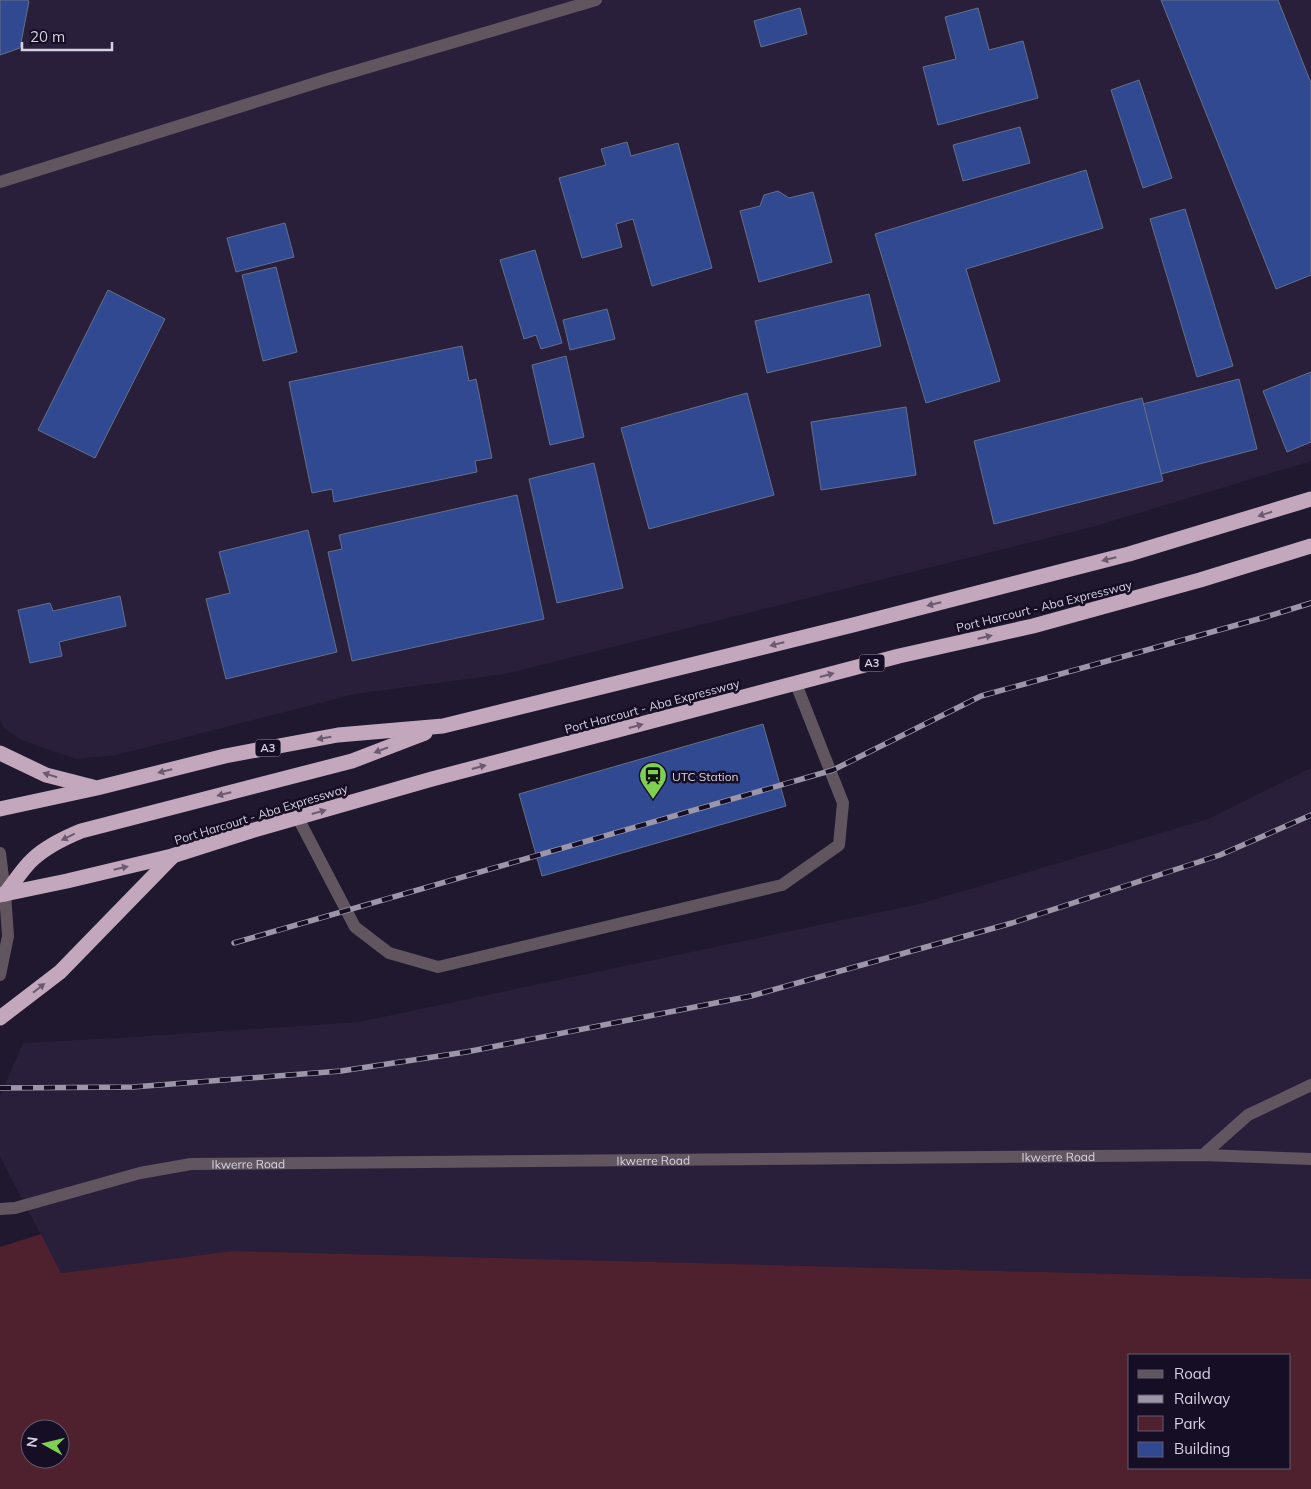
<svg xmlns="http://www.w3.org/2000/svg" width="1311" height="1489" font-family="Mulish,sans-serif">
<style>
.built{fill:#291f3b}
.green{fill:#4f202d;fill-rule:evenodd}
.building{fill:#304990;stroke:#64708a}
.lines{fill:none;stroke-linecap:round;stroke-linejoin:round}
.minor{stroke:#61565f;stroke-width:12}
.highway{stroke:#c2a7bd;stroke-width:15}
.rail-casing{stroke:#9c96a8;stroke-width:5.5}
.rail{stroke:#160e24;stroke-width:4;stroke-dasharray:11;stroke-linecap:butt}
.oneway{fill:#6c5a70}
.labels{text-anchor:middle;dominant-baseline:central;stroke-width:5;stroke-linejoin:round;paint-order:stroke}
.shield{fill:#160e24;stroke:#9c96a8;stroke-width:1}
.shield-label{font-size:11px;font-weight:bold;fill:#d6d1e1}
.street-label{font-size:12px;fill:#d6d1e1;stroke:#160e24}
.poi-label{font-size:12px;fill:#d6d1e1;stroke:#160e24;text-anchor:start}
</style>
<rect width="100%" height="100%" fill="#1f182e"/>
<g class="built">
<path d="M0,0h1311v461l-212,64 -594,149 -150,20 -239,61 -40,4 -55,-19 -17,-12 -4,-8z"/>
<path d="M1311,768v511l-1079,-28 -171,22 -61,-116v-61l23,-53 111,-6 225,-15 560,-118 289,-85z"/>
</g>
<path class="green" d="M41,1234l20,39 171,-22 1079,28v210h-1311v-242zM1130,1355h160v113h-160zM30,1429h30v30h-30z"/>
<g class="building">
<path d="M0,0h27l2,1 -9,47 -20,7z"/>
<path d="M1161,0h117l33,83v192l-35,14z"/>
<path d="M800,8l7,26 -46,13 -7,-26z"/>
<path d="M978,8l11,42 34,-9 15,57 -100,27 -15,-58 33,-8 -11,-42z"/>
<path d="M1139,80l33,98 -29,10 -32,-98z"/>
<path d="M1020,127l10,36 -67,18 -10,-36z"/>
<path d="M627,142l4,14 47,-13 34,125 -60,18 -19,-67 -17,5 6,23 -40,11 -23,-80 47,-13 -5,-16z"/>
<path d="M1086,170l17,58 -137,41 34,112 -74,22 -51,-169z"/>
<path d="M778,191l11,7 24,-6 19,70 -73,20 -19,-71 20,-5 4,-11z"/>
<path d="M1185,209l48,157 -36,11 -47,-158z"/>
<path d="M285,223l9,34 -58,15 -9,-34z"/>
<path d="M535,250l27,93 -21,6 -5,-14 -12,4 -24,-79z"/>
<path d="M276,267l21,85 -34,9 -21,-86z"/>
<path d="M108,290l57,29 -70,139 -57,-28z"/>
<path d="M869,294l12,52 -114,27 -12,-52z"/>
<path d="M607,309l8,30 -45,11 -7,-30z"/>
<path d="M462,346l7,35 7,-2 16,79 -17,3 2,11 -143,30 -2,-13 -20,4 -23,-111z"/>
<path d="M566,356l18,81 -34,8 -18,-80z"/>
<path d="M1311,372v70l-24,10 -24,-61z"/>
<path d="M1239,379l18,70 -96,25 -18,-70z"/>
<path d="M747,393l27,102 -125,34 -28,-101z"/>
<path d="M1142,398l21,83 -169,43 -20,-83z"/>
<path d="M906,407l10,68 -95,15 -10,-68z"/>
<path d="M594,463l29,125 -66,15 -28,-124z"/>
<path d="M517,495l27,124 -192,42 -24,-109 14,-3 -3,-14z"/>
<path d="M308,530l29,122 -111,27 -20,-80 24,-6 -11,-41z"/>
<path d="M120,596l6,30 -67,16 3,14 -32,7 -12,-53 32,-7 3,8z"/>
<path d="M763,724l23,82 -244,70 -23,-82z"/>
</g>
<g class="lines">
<g class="minor">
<path d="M0,182l325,-102 271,-80"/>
<path d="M298,818l57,109 34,26 49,14 344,-82 57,-40 4,-42 -47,-119"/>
<path d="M0,853l5,41 3,42 -8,39"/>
<path d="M1203,1155l45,-40 63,-30"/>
<path id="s1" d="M0,1209l15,-1 125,-35 51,-9 1012,-9 108,4"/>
</g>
<g class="highway">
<path d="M0,753l46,22 47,12"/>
<path d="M0,809l97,-21 128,-32 113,-21 105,-9 410,-101 276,-71 182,-55"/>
<path d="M5,894c9,-11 17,-25 28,-35 13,-12 31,-21 48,-28l271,-70 73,-28"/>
<path d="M0,895l67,-14 105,-25 82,-26 178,-51 467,-123 134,-30 167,-46 111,-34"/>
<path d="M0,1018l60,-46 112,-115"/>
</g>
<defs>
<g id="rail">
<path d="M234,943l599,-173 148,-74 281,-78 49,-15"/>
<path d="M0,1088l133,-1 208,-16 125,-19 285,-56 261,-73 208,-68 91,-40"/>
</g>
</defs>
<use href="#rail" class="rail-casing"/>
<use href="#rail" class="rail"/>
</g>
<defs><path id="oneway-solid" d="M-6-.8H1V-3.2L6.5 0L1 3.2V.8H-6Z" transform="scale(1.25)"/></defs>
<g class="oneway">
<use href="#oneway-solid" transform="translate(1265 514) rotate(162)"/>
<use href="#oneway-solid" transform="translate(1109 559) rotate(166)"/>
<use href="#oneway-solid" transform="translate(934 604) rotate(166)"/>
<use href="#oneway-solid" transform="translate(985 637) rotate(-13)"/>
<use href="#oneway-solid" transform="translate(777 644) rotate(166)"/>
<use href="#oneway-solid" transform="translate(827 675) rotate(-15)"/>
<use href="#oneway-solid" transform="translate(636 726) rotate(-15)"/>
<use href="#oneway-solid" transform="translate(324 738) rotate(170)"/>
<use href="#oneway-solid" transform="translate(381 750) rotate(159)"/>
<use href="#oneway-solid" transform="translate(479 767) rotate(-15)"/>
<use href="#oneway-solid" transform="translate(165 771) rotate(166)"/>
<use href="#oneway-solid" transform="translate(50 775) rotate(-163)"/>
<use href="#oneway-solid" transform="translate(224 794) rotate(166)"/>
<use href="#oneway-solid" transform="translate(319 812) rotate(-16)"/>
<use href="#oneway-solid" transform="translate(68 837) rotate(154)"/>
<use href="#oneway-solid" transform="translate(121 868) rotate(-13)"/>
<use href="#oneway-solid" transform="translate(39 988) rotate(-38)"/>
</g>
<defs>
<symbol id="station-pin" viewBox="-11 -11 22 30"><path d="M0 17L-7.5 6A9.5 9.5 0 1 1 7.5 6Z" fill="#7fd052" stroke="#160e24"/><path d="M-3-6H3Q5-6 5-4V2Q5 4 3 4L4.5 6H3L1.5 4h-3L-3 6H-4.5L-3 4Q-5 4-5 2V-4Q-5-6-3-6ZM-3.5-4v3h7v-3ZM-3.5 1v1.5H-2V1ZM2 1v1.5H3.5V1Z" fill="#111"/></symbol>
</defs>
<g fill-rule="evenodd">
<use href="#station-pin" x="637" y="760" width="32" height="43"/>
</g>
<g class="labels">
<g class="shield">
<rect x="859.5" y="654.5" width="25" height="17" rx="4"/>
<rect x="255.5" y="739.5" width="25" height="17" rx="4"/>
</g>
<g class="shield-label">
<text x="872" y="663">A3</text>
<text x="268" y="748">A3</text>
</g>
<g class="street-label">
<text transform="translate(1044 606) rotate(-14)">Port Harcourt - Aba Expressway</text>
<text transform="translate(652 706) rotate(-15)">Port Harcourt - Aba Expressway</text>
<text transform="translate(261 814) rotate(-17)">Port Harcourt - Aba Expressway</text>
<text stroke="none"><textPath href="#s1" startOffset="1064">Ikwerre Road</textPath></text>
<text stroke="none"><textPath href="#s1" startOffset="659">Ikwerre Road</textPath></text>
<text stroke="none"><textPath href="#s1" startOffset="254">Ikwerre Road</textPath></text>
</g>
<g class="poi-label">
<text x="672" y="776">UTC Station</text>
</g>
</g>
<rect x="1128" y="1354" width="162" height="115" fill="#160e24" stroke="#635c70"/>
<rect x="1138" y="1370" width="25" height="8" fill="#61565f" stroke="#635c70"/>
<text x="1174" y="1379" font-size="15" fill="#d6d1e1">Road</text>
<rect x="1138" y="1395" width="25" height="8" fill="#9c96a8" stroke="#635c70"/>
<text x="1174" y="1404" font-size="15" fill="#d6d1e1">Railway</text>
<rect x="1138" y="1416" width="25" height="15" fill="#4f202d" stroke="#635c70"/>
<text x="1174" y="1429" font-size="15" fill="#d6d1e1">Park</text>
<rect x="1138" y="1442" width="25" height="15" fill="#304990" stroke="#635c70"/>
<text x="1174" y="1454" font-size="15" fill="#d6d1e1">Building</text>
<g transform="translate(45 1444) rotate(278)"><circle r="24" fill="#160e24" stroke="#635c70"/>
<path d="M0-4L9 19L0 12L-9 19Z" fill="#7fd052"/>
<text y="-8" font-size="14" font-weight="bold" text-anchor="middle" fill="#d6d1e1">N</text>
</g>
<path d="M22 42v8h90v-8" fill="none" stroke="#d6d1e1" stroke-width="2.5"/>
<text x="30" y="42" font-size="15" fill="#d6d1e1" stroke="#160e24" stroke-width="4" paint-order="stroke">20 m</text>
</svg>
